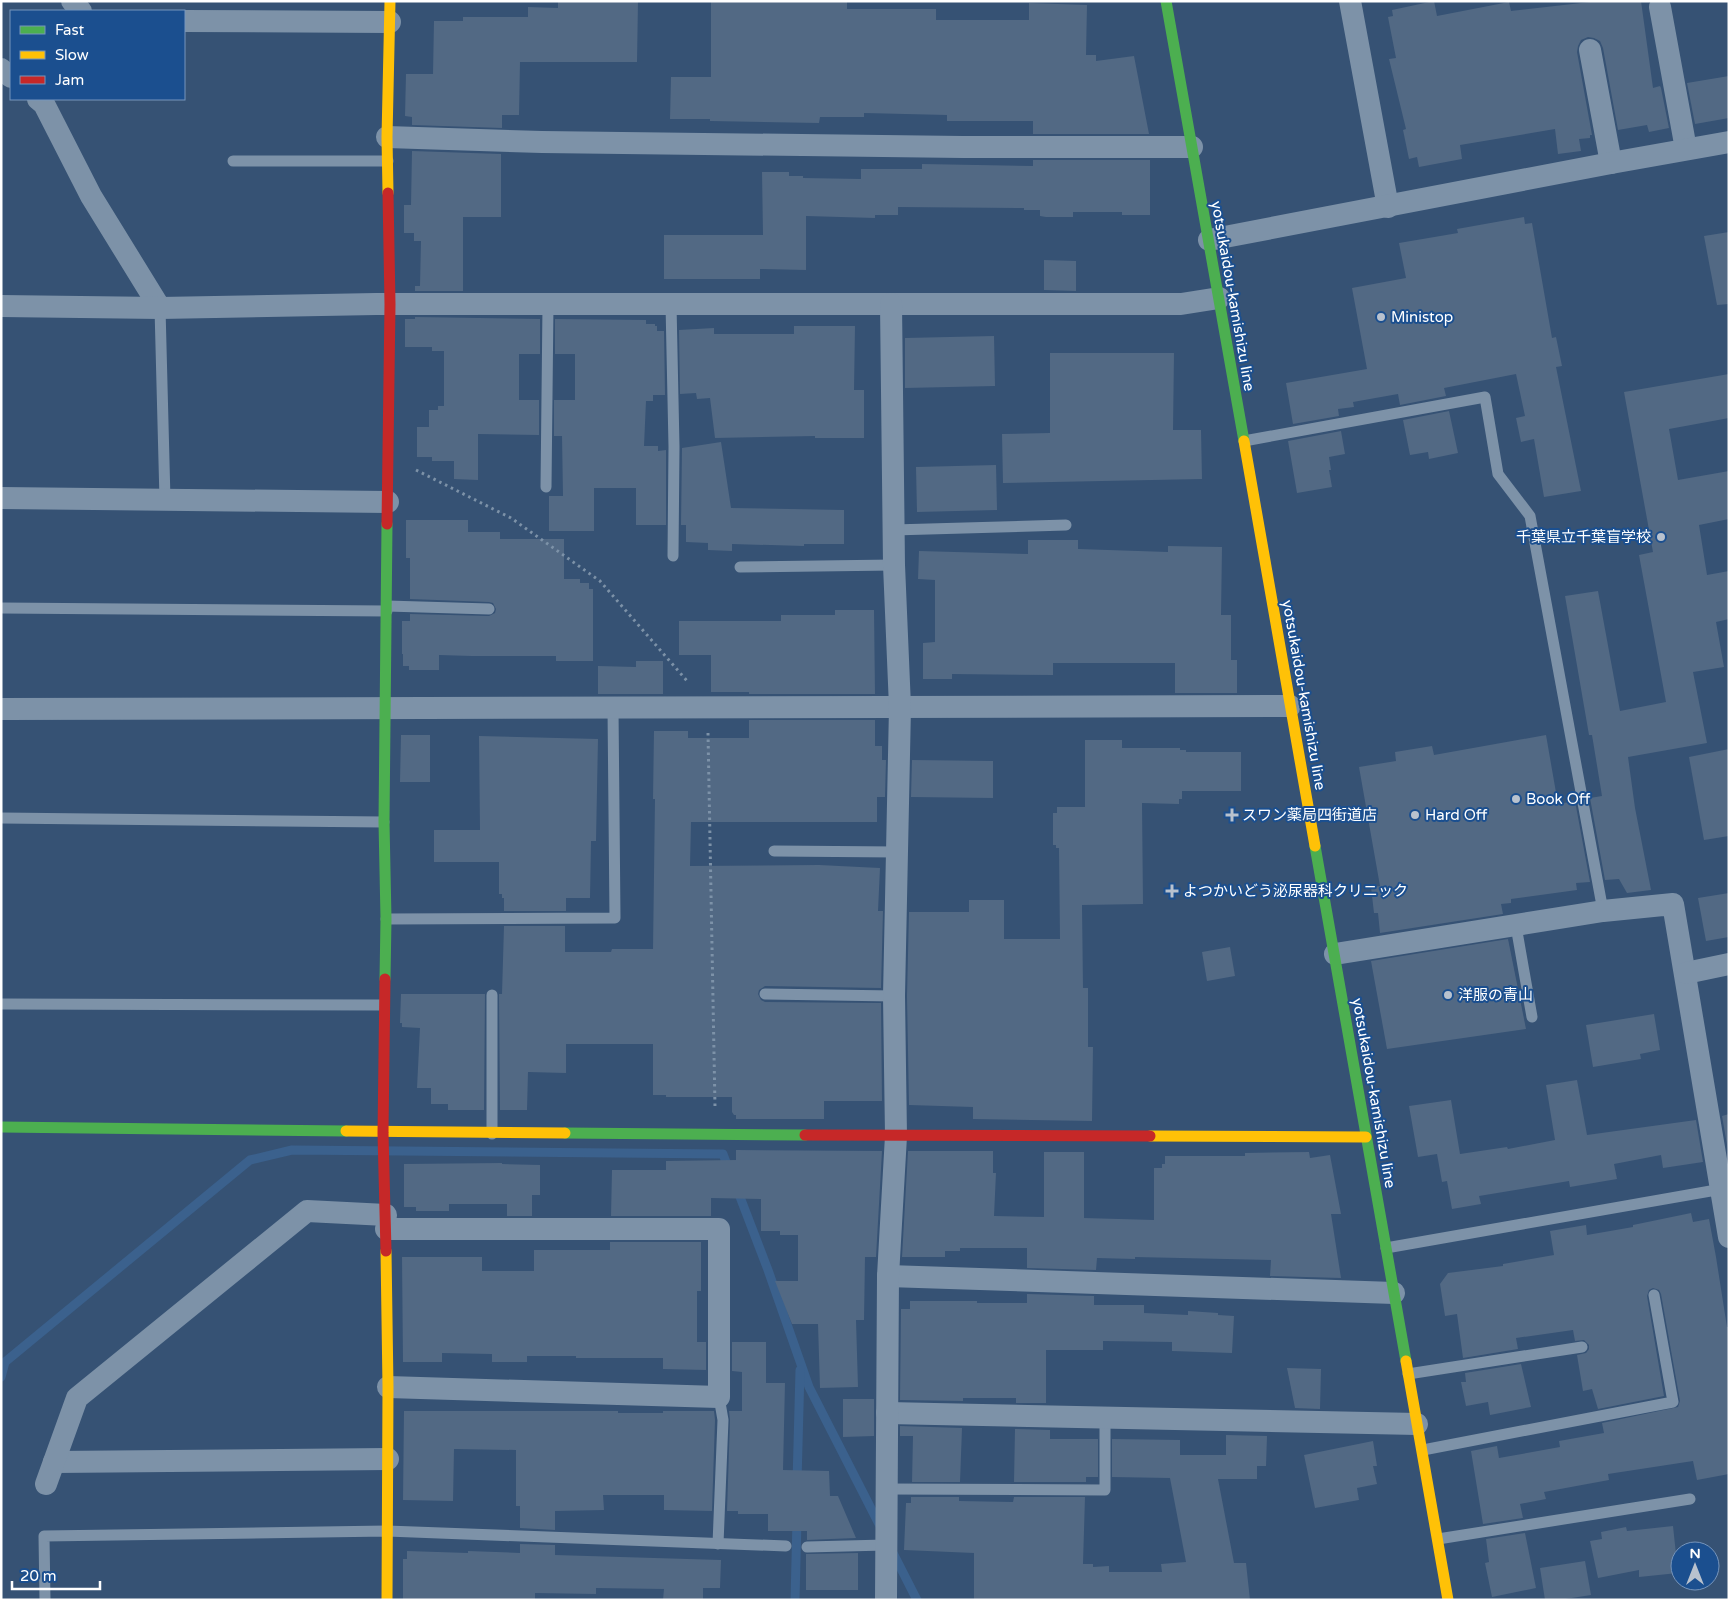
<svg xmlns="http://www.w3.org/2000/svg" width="1730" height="1601" font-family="'Varela Round','Noto Sans JP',sans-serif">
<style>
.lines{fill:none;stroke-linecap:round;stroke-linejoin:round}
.stream{stroke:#3b618d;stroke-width:9}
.building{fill:#526984}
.path{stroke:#7d92a8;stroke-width:3;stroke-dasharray:2.5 4;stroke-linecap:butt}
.lane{stroke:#7d92a8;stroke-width:11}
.street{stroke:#7d92a8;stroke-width:22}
.fast{stroke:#4caf50;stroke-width:11}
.slow{stroke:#ffc107;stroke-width:11}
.jam{stroke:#c62828;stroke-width:11}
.poi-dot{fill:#b9c2ce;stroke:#1b4f8f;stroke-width:2}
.labels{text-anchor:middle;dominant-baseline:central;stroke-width:4;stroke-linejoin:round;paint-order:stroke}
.street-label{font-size:15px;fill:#fff;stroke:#1b4f8f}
.poi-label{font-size:15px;fill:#fff;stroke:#1b4f8f;text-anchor:start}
</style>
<rect width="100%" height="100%" fill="#365274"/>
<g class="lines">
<g class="stream">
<path d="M737,1189l31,81 41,117 71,139"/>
<path d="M1,1377l4,-15 245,-202 42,-10 431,4 6,16"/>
<path d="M797,1482l3,-112"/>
<path d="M892,1551l25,49"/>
<path d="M795,1600l2,-80"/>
</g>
</g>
<g class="building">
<path d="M558,1h80l-1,61h-117l-1,53h-17v13l-90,-3v-8l-7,-1 1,-42h27l1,-53h29v-4h65v-10l30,1z"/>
<path d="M711,1h136v8h89v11h93v-17l58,2 -1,50h10v6l38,-5 15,78h-116v-13h-86v-6l-83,-2v4h-44l-1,6 -109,-2v-2h-40l1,-42h40z"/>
<path d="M1434,1l3,15 72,-14 2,9 88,-10h42l12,87 7,-2 1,2 8,40 -20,4 -2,-7 -29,5 -15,-82 -3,-7 -6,-3 -6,-1 -7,3 -3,6 -1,6 15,83h-2v3l-11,1 2,12 -23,3 -3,-25 -95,16 2,14 -43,8 -2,-10 -8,2 -6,-29 3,-1 -17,-70 7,-1 -8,-41 5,-1 -1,-6z"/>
<path d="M1729,76v42l-34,6 -8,-41z"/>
<path d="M412,151l89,3v63h-38v74h-48v-5h5l1,-45h-7v-8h-10v-28h7z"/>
<path d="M1033,160h117v55h-28v-3h-49v5h-27l-6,-1v-6h-16v-2l-126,-1v8h-23v3l-69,-2v54l-46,-1v10h-96v-44h99l-1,-63h27v4h14v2l58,1v-10h61v-5l111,2z"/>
<path d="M1524,217l1,7 7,-1 20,115 4,-1 6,29 -6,1 25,124 -37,6 -10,-58 -13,3 -5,-24 9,-2 -9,-42 -72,14 2,8 -46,9 -2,-11 -45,8 1,5 -16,2 1,7 -46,8 -7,-41 81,-14 -15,-81 54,-10 -7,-35 59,-10 -1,-4z"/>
<path d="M1729,232v72l-12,1 -13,-69z"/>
<path d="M1044,260l32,1v30l-32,-1z"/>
<path d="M415,317l125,2v35h-21v46h20v35l-61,-1v46l-24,-1v-18h-22v-4h-15v-30h12v-17h9v-4h6v-55h-12v-4h-27v-28h10z"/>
<path d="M555,319l91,1v4h9v2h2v5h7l1,64h-12v6h-7l-2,45h14v5l8,-1v75h-30v-37h-42v43h-45v-35h14l-1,-60h-8v-36h21v-46h-20z"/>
<path d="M794,326h61l-1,64h10v48h-49v-2l-100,2 -5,-40 -13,1 -1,-6 -16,1 -1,-64 35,-2v6h80z"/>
<path d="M994,336l1,50 -90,2v-50z"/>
<path d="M1050,353h124l-1,77h28l1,49 -199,4 -1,-49 48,-1z"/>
<path d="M1729,374v44l-60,11 9,51 51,-9v48l-30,6 8,50 22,-4v48l-13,3 8,45 -31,5 14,71 -79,14 7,51 16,82 -24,3 -8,-14 -14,1 -15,-82 12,-2 -10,-61h-3l-24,-139 33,-5 22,120 46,-9 -27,-147 14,-3 -29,-160z"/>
<path d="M1449,411l9,42 -29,6 -1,-7 -18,3 -7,-35z"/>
<path d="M1341,431l4,23 -16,3 2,13h-2l3,17 -35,6 -9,-52z"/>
<path d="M721,442l10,66 113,2v34h-40v2l-72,-2v7l-24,-1v-7l-22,-1v-17h-5l1,-77z"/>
<path d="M996,465l1,45 -80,2 -1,-45z"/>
<path d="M406,520h62v12h32v7h64v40h16v4h9v6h4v72h-37v-5h-84l-33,-1v15h-30v-4h-6v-12h-1v-33h8v-7l79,2 6,-3 1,-4 -3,-6 -4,-1 -79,-3v-41h-4z"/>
<path d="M1028,540h50v9l90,3v-6l54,1 -1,68h10v45h6v33h-62v-30h-122v12l-101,-1v5h-29v-36l12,-1v-62l-17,-1 1,-28 109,3z"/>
<path d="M835,610h39l1,84h-126v-2h-38v-37h-32v-34h102v-6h54z"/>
<path d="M636,661h27v33h-65v-28l38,1z"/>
<path d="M749,720h126v26h7v14h4l-1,37h-8v25h-186l-1,44 129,-1 61,3 -2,43h5l-2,77 -116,-2 -6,4 -1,4 3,6 4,2 116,1 1,98h-58v18h-88v-4h-2l-2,-3v-15h-66v-2h-13v-51h-87v29l-38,-1 -1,38h-27l-1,-116h3l2,-68h61v26h46l1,-3h41l2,-150h-2l1,-68h34v7h61z"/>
<path d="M401,735h29v47h-30z"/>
<path d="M1546,735l12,69 17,-3 15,81 -14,1 1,7 -66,9v4l-10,1 2,10 -123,19 -2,-20h-4l-3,-26 9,-1 -21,-119 37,-6 -1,-9 37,-6 2,9z"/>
<path d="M479,736l119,3 -2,102h-5l-1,57h-24v13h-62v-13h-2v-4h-3v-32h-65v-32h46z"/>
<path d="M1085,740h37v8h58v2h6v2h55v39h-59v8h-3v5l-37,-1 1,101 -61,1 1,83h5v59h5l-1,74 -119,-2v-12l-64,-2 -2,-109 2,-84h60v-12h35v39h56l-1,-91h-3v-3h-3v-32h4v-6h28z"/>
<path d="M1729,749v87l-25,4 -15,-83z"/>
<path d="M912,760l81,1v37l-82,-1z"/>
<path d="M1729,893v44l-23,4 -8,-43z"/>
<path d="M1508,939l18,90 -139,20 -16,-88z"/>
<path d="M1230,947l5,29 -28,5 -5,-29z"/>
<path d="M401,994h84l-1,116h-36v-6h-17v-16h-14l3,-60 -18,-1v-4h-2z"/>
<path d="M1654,1014l6,36 -20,4 1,5 -48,8 -7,-42z"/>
<path d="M1577,1080l10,55 109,-15 7,42 -40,6 -2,-13 -47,9 3,15 -47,8 -1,-6 -90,15 2,8 -29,5 -5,-28 -5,1 -5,-28 -19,3 -9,-51 42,-6 9,54 47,-7 1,2 47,-9 -9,-55z"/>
<path d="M1729,1114v42l-7,-40z"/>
<path d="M736,1150l146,1 -6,106h-11l-1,63h-8l2,67 -38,1 -2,-64h-26l-17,-43h23v-46h-18v-4h-19v-32l-50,-1v18h-100l1,-46h54v-9l70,-1z"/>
<path d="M908,1151h85v22h3l-2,43 50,1v-65h40v66l70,2v-52h8v-4h3v-8h80v-3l64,-1 1,6 20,-3 11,59h-10l10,64 -71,-2 1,-16 -136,-3v2l-38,-1 -1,12 -69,-2v-20h-67v3h-15v6h-43z"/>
<path d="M502,1163v1l38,1v30h-8v21h-25v-12h-58v7h-33v-4h-12v-43z"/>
<path d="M1691,1213l2,9 16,-3 7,38 11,70h2v147l-32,6 -4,-19 -85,13 1,6 -65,12 2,7 -26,5 3,14 -40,6 -12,-73 26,-5 2,12 61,-11 -1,-6 45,-8 -2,-10 76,-16 2,-6 -19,-107 -2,-4 -6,-2 -4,2 -2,6 17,100 -66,13 -6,-20 -9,2 -6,-36 9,-2 3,-4v-4l-5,-5 -9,1 -2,-11 -57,8 2,11 -55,9 -6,-44 -12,2 -5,-32 8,-11 55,-7v-2l51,-9 -4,-24 36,-6 1,10 46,-8v-2z"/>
<path d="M610,1242h91v49h-4v51h9v28l-43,-1v-11h-87v-2h-49v6h-35v-8l-50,-1v9h-39l-1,-105h80v14h52v-21h76z"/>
<path d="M1027,1294l67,2v9h50v8l44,2v-4l30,2v2l16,1 -2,37 -60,-2v-9l-69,-1v9h-57v53h-30v-5h-53v3l-63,-1 1,-91h9v-8h67v2h50z"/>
<path d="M732,1342h34v41h19l-2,87 46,1 1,25h8l18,42 -49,2v-9h-39v-17h-30v-3h-11l3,-91 -1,-9h13v-39l-10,-1z"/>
<path d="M1521,1364l10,43 -41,8 -2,-13 -22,4 -5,-24h5l-1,-9z"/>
<path d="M1287,1368l34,1 -1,40 -25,-1z"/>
<path d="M843,1399h31v37l-31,1z"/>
<path d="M404,1411h214v2h45v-2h51l1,9 -3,91 -48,-1v-15h-61l1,15 -49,1v19l-35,-2v-22h-4v-56l-62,-1 -1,52 -50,-1z"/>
<path d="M900,1426l62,2 -2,54h-48l1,-46h-13z"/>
<path d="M1015,1429l35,1v9h48v38h-12v5h-72z"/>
<path d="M1226,1435l41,1 -1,30h-9v13h-39l16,84h12l4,37h-276v-47l-70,-3 2,-47h5v-6h48v4l54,1 1,-5h71l-2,67h10v3l16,-1v6h53l-1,-8 25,-2 -16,-84 -58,-1v-38l68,1v15h46z"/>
<path d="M1373,1441l4,25h-4l4,18 -20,4 2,12 -44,8 -11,-53z"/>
<path d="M1673,1526l5,47 -39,4v-7l-41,8 -8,-37 12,-2 -1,-7 25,-5 1,4z"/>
<path d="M1525,1533l11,55 -44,9 -7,-34 4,-1 -3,-23z"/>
<path d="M520,1544l35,1v10l166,5 -1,28h-17v12h-40l1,-11 -68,-1v6l-61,-1v7h-132v-41h4v-8l61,2v-2l52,2z"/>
<path d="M858,1553v37h-52v-36z"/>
<path d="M1585,1561l6,34 -32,5h-14l-5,-32z"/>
</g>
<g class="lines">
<g class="path">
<path d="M416,470l95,48 89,63 88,101"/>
<path d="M708,733l7,374"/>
</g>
<g class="lane">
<path d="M233,161h155"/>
<path d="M671,304l3,143 -1,109"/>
<path d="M160,308l5,192"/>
<path d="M1244,441l241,-44 13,77 32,42 73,395"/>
<path d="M546,487l2,-182"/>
<path d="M893,530l173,-5"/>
<path d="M740,567l154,-2"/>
<path d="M387,606l102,3"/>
<path d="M1,608l386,3"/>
<path d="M1,818l383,4"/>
<path d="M774,851l123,1"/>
<path d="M386,919l229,-1 -2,-210"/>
<path d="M1516,926l16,91"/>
<path d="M765,994l129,2"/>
<path d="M1,1004l383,1"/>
<path d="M492,1134v-139"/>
<path d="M1386,1248l336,-59"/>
<path d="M1408,1374l174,-27"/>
<path d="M1423,1450l250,-48 -19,-107"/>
<path d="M886,1489l219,1v-73"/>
<path d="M1438,1539l252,-40"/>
<path d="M718,1544l5,-124 -4,-23"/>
<path d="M807,1547l78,-2"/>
<path d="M45,1600l-1,-64 343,-5 399,15"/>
</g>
<g class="street">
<path d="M72,1l9,10"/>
<path d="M1350,1l38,206"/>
<path d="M1660,7l26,142"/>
<path d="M184,21l206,1"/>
<path d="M1590,50l21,113"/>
<path d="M1,69l10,8"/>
<path d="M38,99l6,5 47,92 69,112"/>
<path d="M387,137l155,5 421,5h229"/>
<path d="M1209,240l402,-77 118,-21"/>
<path d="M1,306l159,2 216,-4h805l38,-6"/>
<path d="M1,498l387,4"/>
<path d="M1,709l1289,-3"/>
<path d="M1335,954l268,-43 70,-7 56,333"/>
<path d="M1686,973l43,-9"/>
<path d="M386,1229h333v168l-331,-10"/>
<path d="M888,1276l506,17"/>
<path d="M887,1413l530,11"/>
<path d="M54,1462l334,-3"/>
<path d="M46,1484l31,-86 230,-187 79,4"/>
<path d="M886,1600l2,-324 8,-140 -2,-140 6,-289 -6,-142 -3,-261"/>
</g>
<g class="fast">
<path d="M1166,1l78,440"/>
<path d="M1315,846l91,515"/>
<path d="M385,979l1,-60 -2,-97 3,-298"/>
<path d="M1,1127l345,4"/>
<path d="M565,1133l240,2"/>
</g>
<g class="slow">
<path d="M388,193l-1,-56 3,-136"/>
<path d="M1244,441l71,405"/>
<path d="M346,1131l219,2"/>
<path d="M1150,1136l216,1"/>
<path d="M386,1251l2,136 -1,213"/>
<path d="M1406,1361l42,239"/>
</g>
<g class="jam">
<path d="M387,524l3,-220 -2,-111"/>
<path d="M385,979l-2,154 3,118"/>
<path d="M805,1135l345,1"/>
</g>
</g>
<g class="poi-dot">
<circle cx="1381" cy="317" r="5"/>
<circle cx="1661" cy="537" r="5"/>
<circle cx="1516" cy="799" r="5"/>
<path d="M1229.5 807.5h5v5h5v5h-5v5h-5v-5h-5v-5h5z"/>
<circle cx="1415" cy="815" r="5"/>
<path d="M1169.5 883.5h5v5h5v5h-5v5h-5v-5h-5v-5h5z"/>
<circle cx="1448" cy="995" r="5"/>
</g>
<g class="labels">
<g class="street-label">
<text transform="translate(1233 296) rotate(80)">yotsukaidou-kamishizu line</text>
<text transform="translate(1304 695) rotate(80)">yotsukaidou-kamishizu line</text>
<text transform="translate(1374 1093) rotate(80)">yotsukaidou-kamishizu line</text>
</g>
<g class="poi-label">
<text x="1391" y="317">Ministop</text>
<text x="1651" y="537" text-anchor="end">千葉県立千葉盲学校</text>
<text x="1526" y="799">Book Off</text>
<text x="1242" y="815">スワン薬局四街道店</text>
<text x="1425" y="815">Hard Off</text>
<text x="1183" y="891">よつかいどう泌尿器科クリニック</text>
<text x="1458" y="995">洋服の青山</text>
</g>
</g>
<rect width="1730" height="1601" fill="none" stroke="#ffffff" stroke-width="5"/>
<rect x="10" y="10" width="175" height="90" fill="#1b4f8f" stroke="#7695bc"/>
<rect x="20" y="26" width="25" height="8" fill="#4caf50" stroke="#7695bc"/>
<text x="55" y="35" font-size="15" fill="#ffffff">Fast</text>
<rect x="20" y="51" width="25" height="8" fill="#ffc107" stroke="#7695bc"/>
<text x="55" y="60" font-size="15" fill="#ffffff">Slow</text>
<rect x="20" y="76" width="25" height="8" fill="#c62828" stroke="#7695bc"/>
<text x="55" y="85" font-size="15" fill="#ffffff">Jam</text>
<g transform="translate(1695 1566)"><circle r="24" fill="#1b4f8f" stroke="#7695bc"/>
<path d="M0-4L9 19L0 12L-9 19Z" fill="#b9c2ce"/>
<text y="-8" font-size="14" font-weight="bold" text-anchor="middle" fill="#ffffff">N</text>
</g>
<path d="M12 1581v8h88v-8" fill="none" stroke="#ffffff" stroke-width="2.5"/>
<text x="20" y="1581" font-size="15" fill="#ffffff" stroke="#1b4f8f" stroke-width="4" paint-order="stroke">20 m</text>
</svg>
